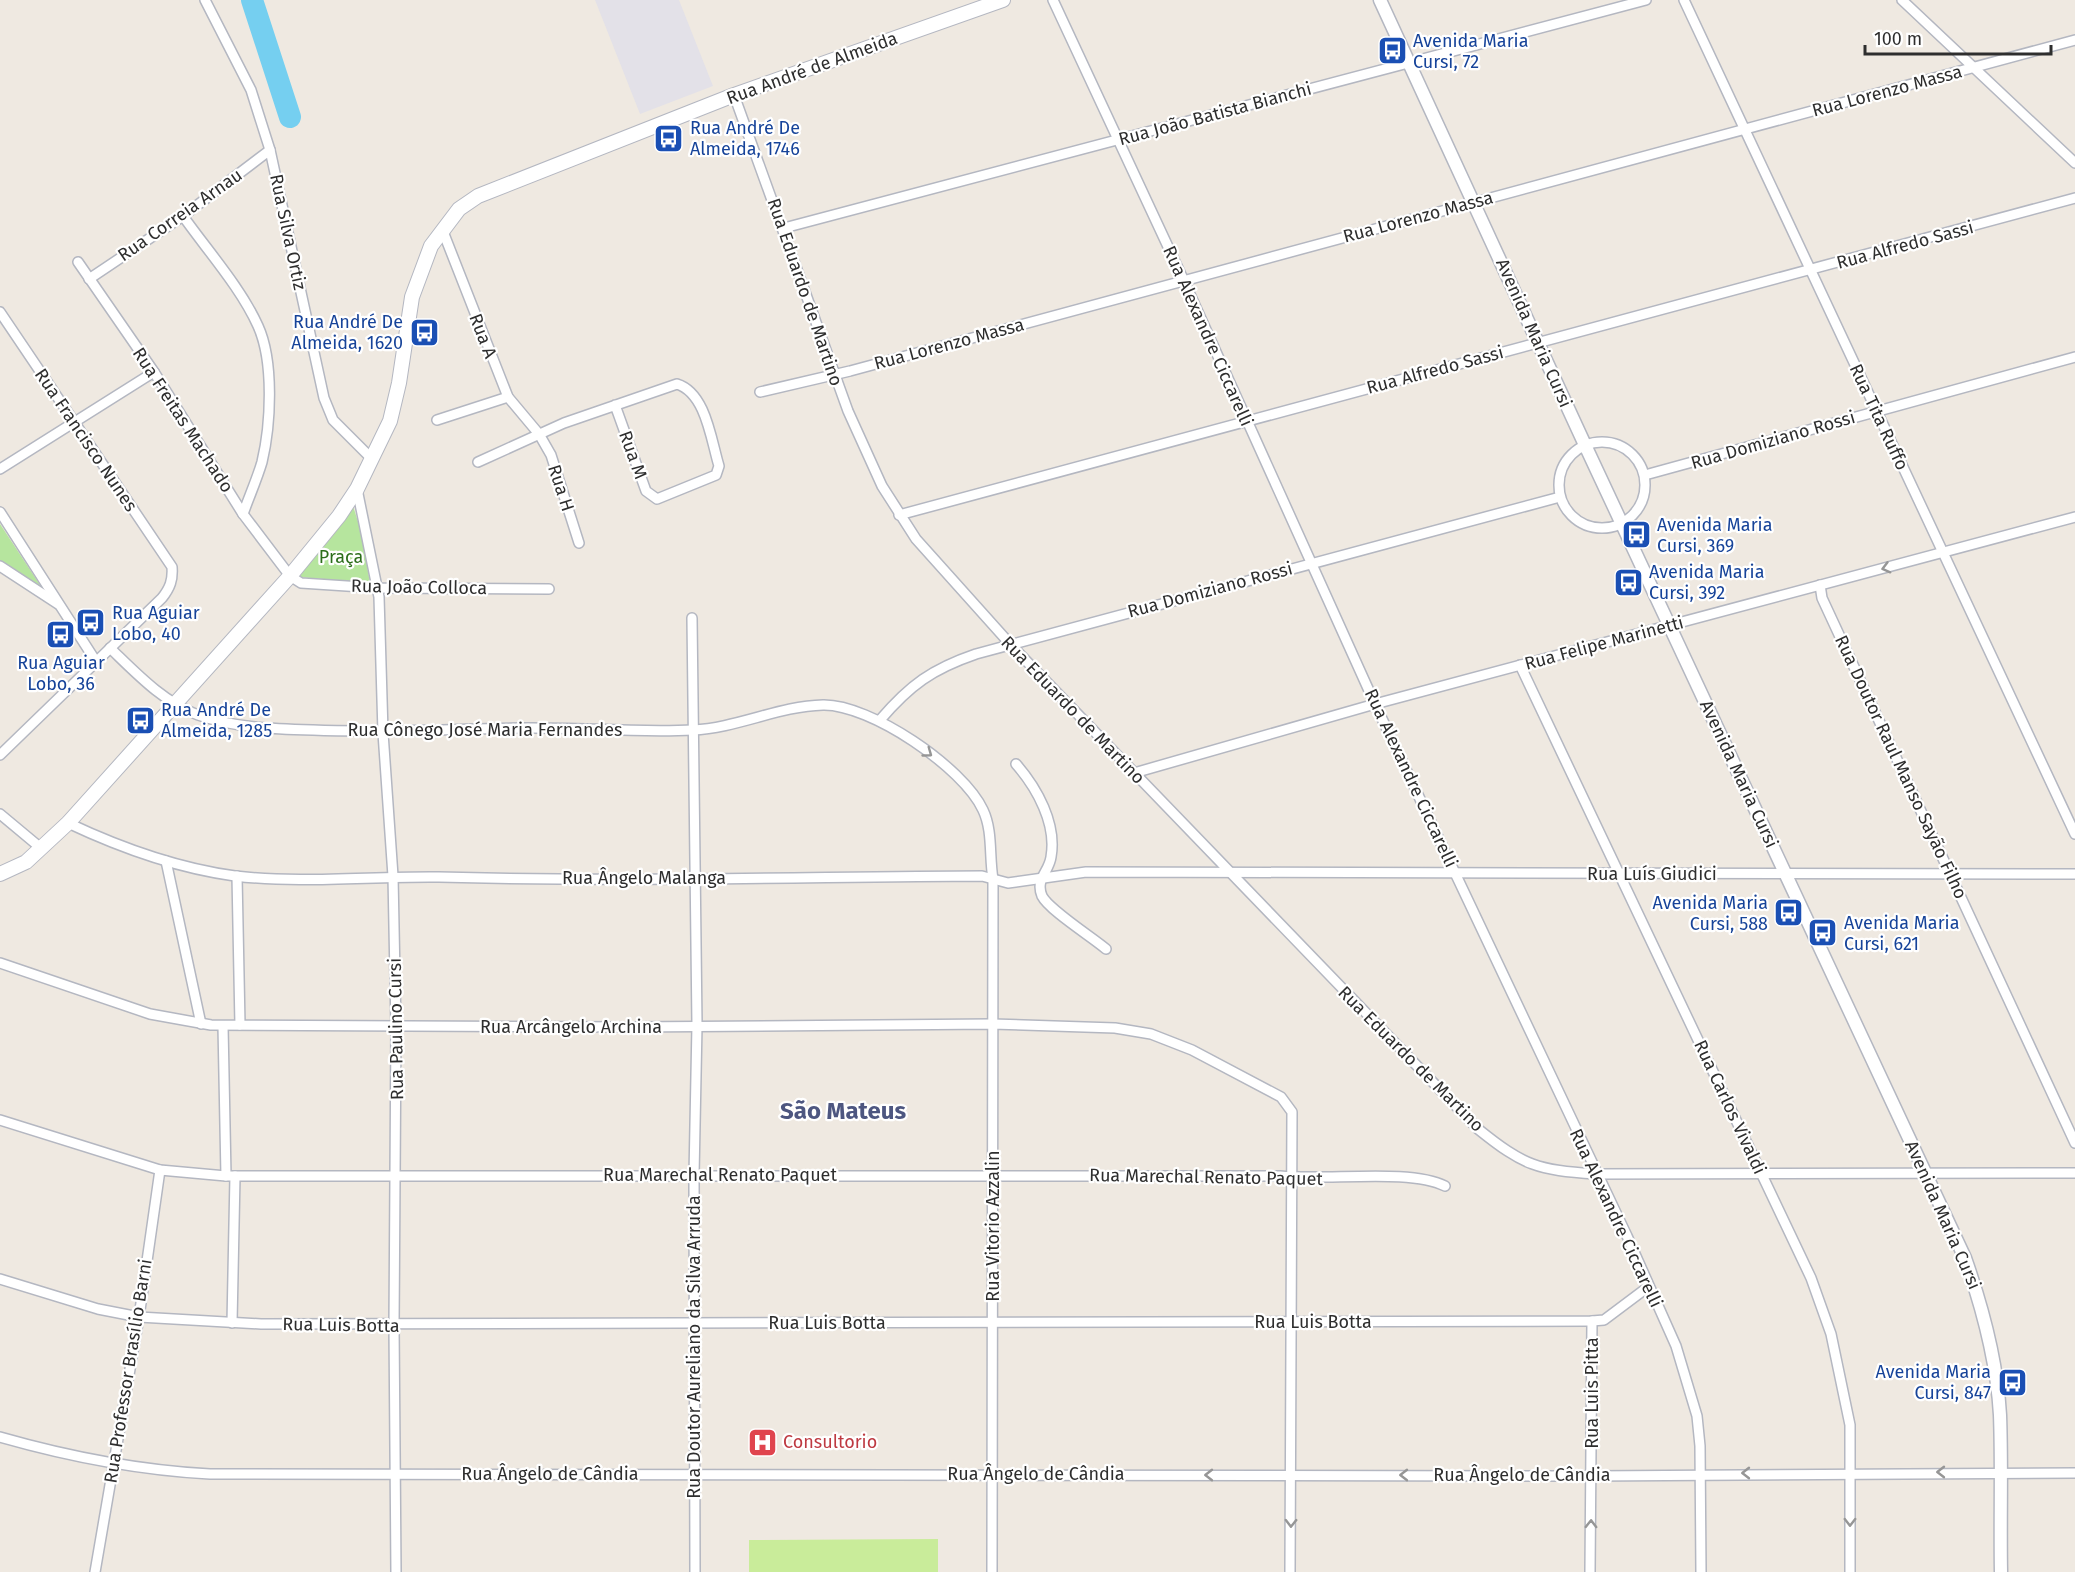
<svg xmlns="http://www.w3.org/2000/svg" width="2075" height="1572" font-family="'Fira Sans',sans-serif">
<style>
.industrial{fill:#e3e1e8}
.green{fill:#b6e59e}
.pitch{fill:#c9ec9a}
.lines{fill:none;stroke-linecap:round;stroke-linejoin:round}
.river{stroke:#75cff0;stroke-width:22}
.minor-casing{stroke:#b4b7c1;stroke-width:12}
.tertiary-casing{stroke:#b4b7c1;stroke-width:15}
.secondary-casing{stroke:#b4b7c1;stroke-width:16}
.minor{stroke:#fff;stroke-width:9}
.tertiary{stroke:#fff;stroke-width:12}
.secondary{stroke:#fff;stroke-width:14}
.oneway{stroke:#969696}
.labels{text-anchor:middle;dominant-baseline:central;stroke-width:4.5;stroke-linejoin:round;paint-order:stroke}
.transit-label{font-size:18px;fill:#164399;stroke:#fff;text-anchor:start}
.street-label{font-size:18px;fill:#2e2e2e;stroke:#fff}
.park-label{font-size:18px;fill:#2c6e1b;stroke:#fff}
.health-label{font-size:18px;fill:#be3a42;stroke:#fff;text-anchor:start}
.district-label{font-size:24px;font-weight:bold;fill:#4d5680;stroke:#fff}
</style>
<rect width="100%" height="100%" fill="#efe9e1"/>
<path class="industrial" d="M595,0h84l34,86 -73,28z"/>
<g class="green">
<path d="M353,506l8,25 9,52 -71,-6z"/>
<path d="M0,524l44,67 -44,-30z"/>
</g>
<path class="pitch" d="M938,1539v33h-189v-32z"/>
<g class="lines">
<path class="river" d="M252,0l38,117"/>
<defs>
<g id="minor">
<path d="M205,0l46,90 19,60 54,248 9,22 39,39"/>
<path d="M1053,0l131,281 191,423 252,532 49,110 21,70 3,30 1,126"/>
<path d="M1684,0l391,834"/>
<path d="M1902,0l173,163"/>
<path d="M734,95l114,316 34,75 34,53 95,106 467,484c46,37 59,41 118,45l479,-1"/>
<path d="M183,216c24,34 58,72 75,110 16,35 13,98 4,136 -5,17 -13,35 -19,52"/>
<path d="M784,228l862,-228"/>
<path d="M442,229l66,168 31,37 12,21 28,88"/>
<path d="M78,262l76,110 89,142 47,62 11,7 76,5 172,1"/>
<path d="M89,279l94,-63 87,-66"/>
<path d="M0,312l172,255c1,13 -2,21 -10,31l-162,157"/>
<path d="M760,392l90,-21 1225,-331"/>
<path d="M437,420l71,-23"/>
<circle cx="1602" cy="485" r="43"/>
<path d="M478,462l86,-39 113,-39c29,9 34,56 42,82l-3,9 -59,24 -11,-8 -31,-86"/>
<path d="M0,469l154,-97"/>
<path d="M1645,475l430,-118"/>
<path d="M357,489l22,108 4,136 10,143 3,152 -2,298 2,246"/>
<path d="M0,512l95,148"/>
<path d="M899,515l1176,-317"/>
<path d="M0,566l58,38"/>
<path d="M1820,585l2,13 253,545"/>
<path d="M692,618l5,407 -3,150 1,397"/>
<path d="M110,648c26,25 53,54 88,67 37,13 77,14 115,15 70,3 139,-1 208,-2 57,-1 115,5 172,2 44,-2 86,-24 130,-25 47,-1 140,62 160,105 10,21 6,46 10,69l-1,693"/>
<path d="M1520,665l291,613 20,56 19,91v147"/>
<path d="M880,720c30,-35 52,-51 96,-66l584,-157"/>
<path d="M1016,764c21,24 41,60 35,93 -2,15 -16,22 -9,39 7,14 50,41 64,53"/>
<path d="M1134,773l241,-69 700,-187"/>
<path d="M0,814l42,35"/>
<path d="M68,823c53,25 108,45 167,53 67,8 137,0 204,1 181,5 362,0 543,-1l26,7 78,-11 989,2"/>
<path d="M166,861l35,163"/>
<path d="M237,876l3,149"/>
<path d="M0,963l150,51 61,11 419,2 362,-3 123,4 36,6 41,16 89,47 11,15 -2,460"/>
<path d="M223,1026l3,150"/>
<path d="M0,1120l160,50 66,6h1054c45,5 130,-8 165,10"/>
<path d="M0,1279l98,30 41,8 122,7 1331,-3 12,-1 44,-33"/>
<path d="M232,1323l3,-147"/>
<path d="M0,1437c70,20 137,33 210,37l1381,2 484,-3"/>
<path d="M95,1572l44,-255 21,-147"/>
<path d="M1590,1572l2,-251"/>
</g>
<path id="tertiary" d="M1380,0l205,445 380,813c18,51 32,103 35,157 2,52 0,105 1,157"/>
<path id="secondary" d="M0,874l26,-12 42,-39 222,-247 49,-60 18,-27 33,-68 9,-38 13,-86 19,-51 28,-37 19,-13 256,-101 269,-95"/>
</defs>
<use href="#minor" class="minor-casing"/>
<use href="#tertiary" class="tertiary-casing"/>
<use href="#secondary" class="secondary-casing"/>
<use href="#minor" class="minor"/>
<use href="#tertiary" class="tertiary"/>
<use href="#secondary" class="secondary"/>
</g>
<defs><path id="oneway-chevron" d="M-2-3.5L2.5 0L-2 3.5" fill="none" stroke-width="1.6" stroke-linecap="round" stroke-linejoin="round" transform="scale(1.5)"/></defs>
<g class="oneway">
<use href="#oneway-chevron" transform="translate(1886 568) rotate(165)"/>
<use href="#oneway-chevron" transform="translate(928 753) rotate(36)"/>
<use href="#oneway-chevron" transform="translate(1941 1472) rotate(180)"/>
<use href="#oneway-chevron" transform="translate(1746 1473) rotate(180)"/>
<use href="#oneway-chevron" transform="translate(1209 1475) rotate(-180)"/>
<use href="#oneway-chevron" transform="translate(1404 1475) rotate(180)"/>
<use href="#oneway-chevron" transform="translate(1850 1522) rotate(90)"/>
<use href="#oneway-chevron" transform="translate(1291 1523) rotate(91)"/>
<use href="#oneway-chevron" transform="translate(1591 1524) rotate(-89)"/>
</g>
<defs>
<symbol id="bus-square" viewBox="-11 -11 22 22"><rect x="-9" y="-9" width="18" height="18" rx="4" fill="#1a4fb4" stroke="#fff"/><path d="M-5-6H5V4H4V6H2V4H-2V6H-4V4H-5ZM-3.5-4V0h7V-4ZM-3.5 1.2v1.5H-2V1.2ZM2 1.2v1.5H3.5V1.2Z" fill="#fff"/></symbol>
<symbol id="hospital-square" viewBox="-11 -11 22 22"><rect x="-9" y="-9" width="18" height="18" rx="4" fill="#e0444e" stroke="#fff"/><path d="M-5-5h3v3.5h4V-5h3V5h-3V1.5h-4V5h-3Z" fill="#fff"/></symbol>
</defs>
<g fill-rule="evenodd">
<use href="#bus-square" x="1376" y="34" width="33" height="33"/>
<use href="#bus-square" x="652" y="122" width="33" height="33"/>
<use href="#bus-square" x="408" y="316" width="33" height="33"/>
<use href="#bus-square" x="1620" y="518" width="33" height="33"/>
<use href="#bus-square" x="1612" y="566" width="33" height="33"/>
<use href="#bus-square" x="74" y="606" width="33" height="33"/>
<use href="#bus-square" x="44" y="618" width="33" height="33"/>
<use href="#bus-square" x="124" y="704" width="33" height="33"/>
<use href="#bus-square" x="1772" y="896" width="33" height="33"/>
<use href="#bus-square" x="1806" y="916" width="33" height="33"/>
<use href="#bus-square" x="1996" y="1366" width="33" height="33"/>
<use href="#hospital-square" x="746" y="1426" width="33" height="33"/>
</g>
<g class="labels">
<g class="transit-label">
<text x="1413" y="41">Avenida Maria<tspan x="1413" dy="21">Cursi, 72</tspan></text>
<text x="690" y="128">Rua André De<tspan x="690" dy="21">Almeida, 1746</tspan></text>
<text x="403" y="322" text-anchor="end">Rua André De<tspan x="403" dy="21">Almeida, 1620</tspan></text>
<text x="1657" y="525">Avenida Maria<tspan x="1657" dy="21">Cursi, 369</tspan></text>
<text x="1649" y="572">Avenida Maria<tspan x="1649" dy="21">Cursi, 392</tspan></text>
<text x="112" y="613">Rua Aguiar<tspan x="112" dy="21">Lobo, 40</tspan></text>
<text x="61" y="663" text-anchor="middle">Rua Aguiar<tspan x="61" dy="21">Lobo, 36</tspan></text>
<text x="161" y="710">Rua André De<tspan x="161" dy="21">Almeida, 1285</tspan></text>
<text x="1768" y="903" text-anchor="end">Avenida Maria<tspan x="1768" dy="21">Cursi, 588</tspan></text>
<text x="1844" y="923">Avenida Maria<tspan x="1844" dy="21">Cursi, 621</tspan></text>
<text x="1991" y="1372" text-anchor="end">Avenida Maria<tspan x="1991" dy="21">Cursi, 847</tspan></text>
</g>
<g class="street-label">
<text transform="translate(812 68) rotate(-20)">Rua André de Almeida</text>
<text transform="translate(1887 91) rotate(-15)">Rua Lorenzo Massa</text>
<text transform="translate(1215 114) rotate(-15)">Rua João Batista Bianchi</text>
<text transform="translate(180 215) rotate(-35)">Rua Correia Arnau</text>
<text transform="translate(1418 217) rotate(-15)">Rua Lorenzo Massa</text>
<text transform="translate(288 232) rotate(78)">Rua Silva Ortiz</text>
<text transform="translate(1905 245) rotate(-15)">Rua Alfredo Sassi</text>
<text transform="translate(805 292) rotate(71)">Rua Eduardo de Martino</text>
<text transform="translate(1534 333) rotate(66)">Avenida Maria Cursi</text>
<text transform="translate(483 336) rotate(69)">Rua A</text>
<text transform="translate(1208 336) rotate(66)">Rua Alexandre Ciccarelli</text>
<text transform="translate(949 344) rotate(-15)">Rua Lorenzo Massa</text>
<text transform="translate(1435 370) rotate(-15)">Rua Alfredo Sassi</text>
<text transform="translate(1879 417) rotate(65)">Rua Tita Ruffo</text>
<text transform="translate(183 420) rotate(57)">Rua Freitas Machado</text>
<text transform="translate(86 440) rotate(56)">Rua Francisco Nunes</text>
<text transform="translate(1773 440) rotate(-16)">Rua Domiziano Rossi</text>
<text transform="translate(633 455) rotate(70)">Rua M</text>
<text transform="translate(561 488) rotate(72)">Rua H</text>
<text transform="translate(419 587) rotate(1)">Rua João Colloca</text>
<text transform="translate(1210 590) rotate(-15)">Rua Domiziano Rossi</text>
<text transform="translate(1604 643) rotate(-15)">Rua Felipe Marinetti</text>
<text transform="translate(1073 710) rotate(46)">Rua Eduardo de Martino</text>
<text x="485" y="730">Rua Cônego José Maria Fernandes</text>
<text transform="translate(1901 767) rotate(65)">Rua Doutor Raul Manso Sayão Filho</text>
<text transform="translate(1739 774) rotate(65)">Avenida Maria Cursi</text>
<text transform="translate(1411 778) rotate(65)">Rua Alexandre Ciccarelli</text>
<text x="1652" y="874">Rua Luís Giudici</text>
<text x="644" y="878">Rua Ângelo Malanga</text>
<text x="571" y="1027">Rua Arcângelo Archina</text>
<text transform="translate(396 1029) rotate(-91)">Rua Paulino Cursi</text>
<text transform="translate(1411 1059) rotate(45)">Rua Eduardo de Martino</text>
<text transform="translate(1730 1107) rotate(65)">Rua Carlos Vivaldi</text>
<text x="720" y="1175">Rua Marechal Renato Paquet</text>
<text transform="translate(1206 1177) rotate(1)">Rua Marechal Renato Paquet</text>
<text transform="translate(1943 1215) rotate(66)">Avenida Maria Cursi</text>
<text transform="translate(1616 1218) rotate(65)">Rua Alexandre Ciccarelli</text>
<text transform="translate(993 1226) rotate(-90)">Rua Vitorio Azzalin</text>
<text x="1313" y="1322">Rua Luis Botta</text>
<text x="827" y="1323">Rua Luis Botta</text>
<text transform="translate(341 1325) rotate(1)">Rua Luis Botta</text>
<text transform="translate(694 1347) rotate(-90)">Rua Doutor Aureliano da Silva Arruda</text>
<text transform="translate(128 1371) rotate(-81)">Rua Professor Brasílio Barni</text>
<text transform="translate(1592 1393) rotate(-90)">Rua Luis Pitta</text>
<text x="550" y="1474">Rua Ângelo de Cândia</text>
<text x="1036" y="1474">Rua Ângelo de Cândia</text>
<text x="1522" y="1475">Rua Ângelo de Cândia</text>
</g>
<g class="park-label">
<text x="341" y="557">Praça</text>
</g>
<g class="health-label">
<text x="783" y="1442">Consultorio</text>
</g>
<g class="district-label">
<text x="843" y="1111">São Mateus</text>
</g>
</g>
<path d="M1865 45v9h186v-9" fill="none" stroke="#2e2e2e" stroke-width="3"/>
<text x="1874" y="45" font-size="18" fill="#2e2e2e" stroke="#ffffff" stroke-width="4.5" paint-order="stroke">100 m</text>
</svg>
